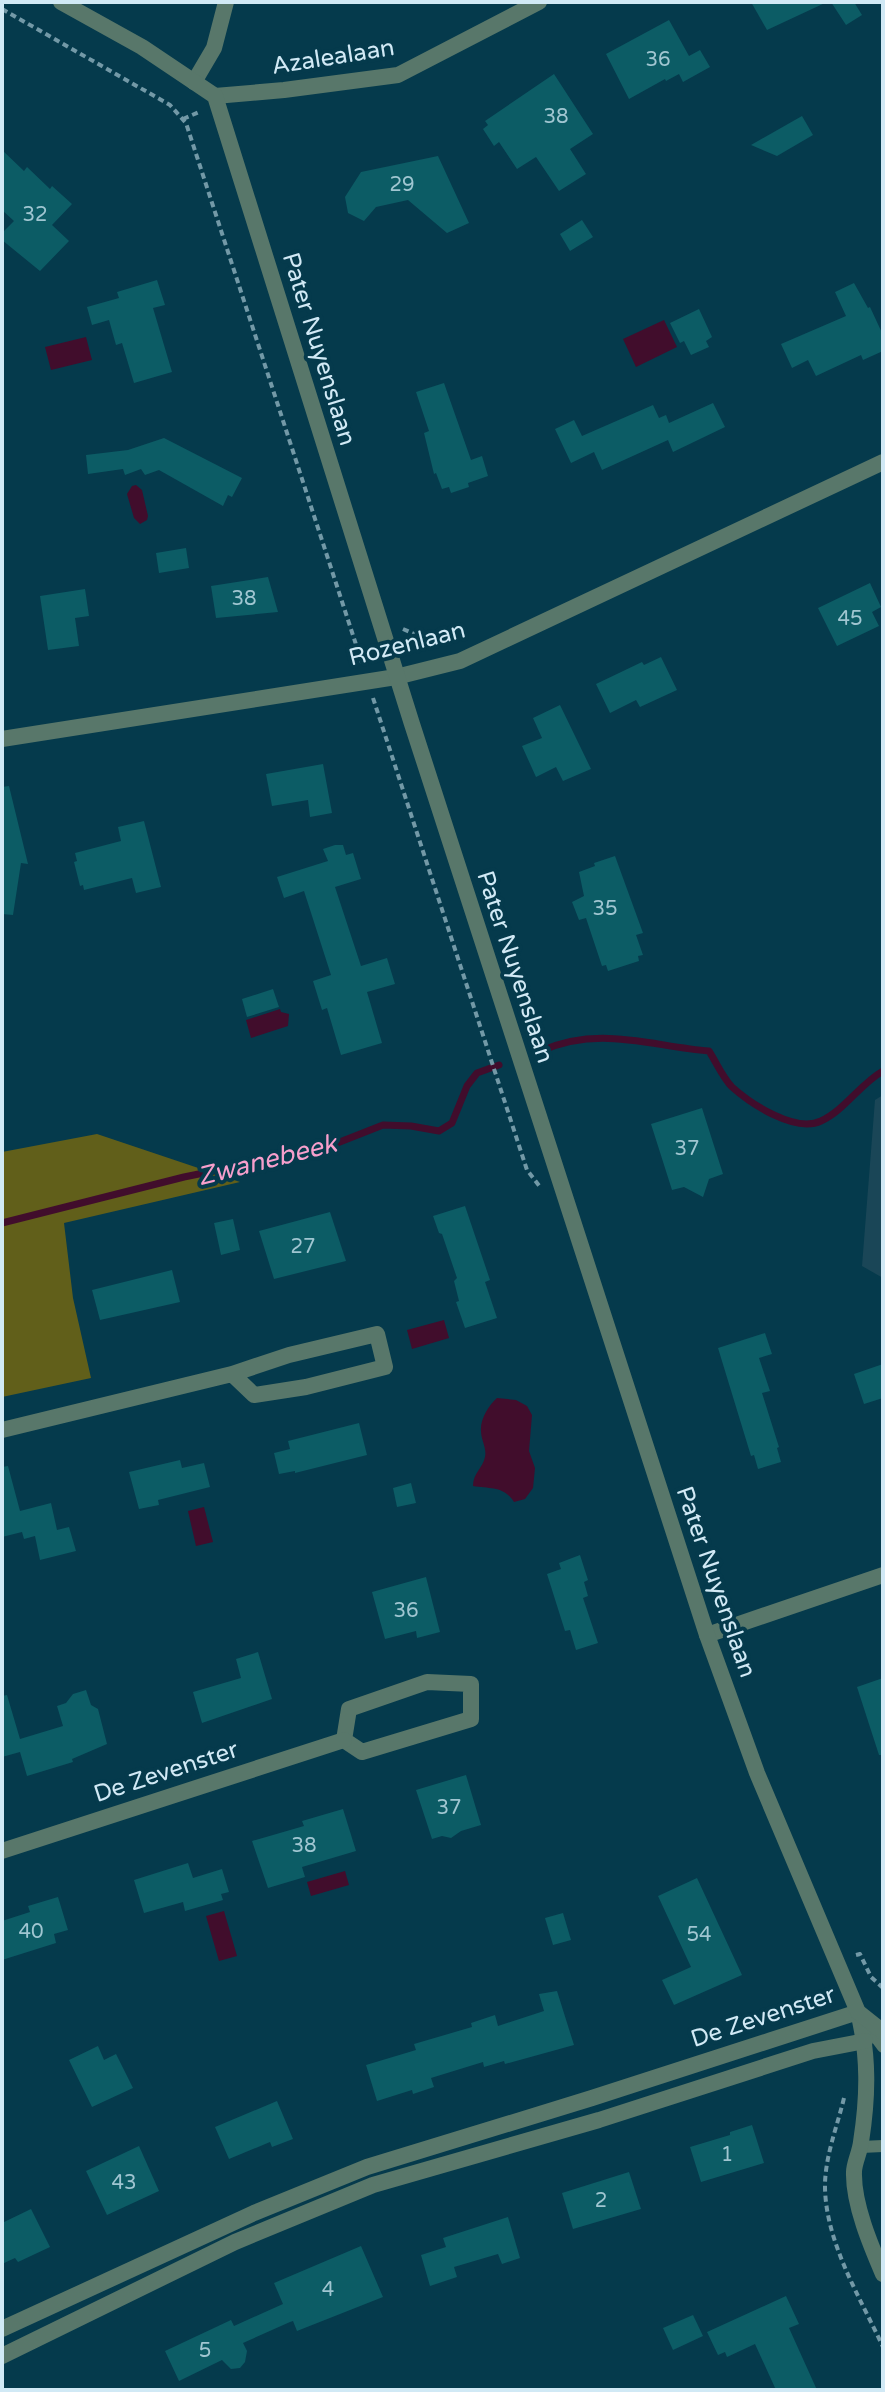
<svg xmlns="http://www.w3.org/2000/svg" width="885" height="2392" font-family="'Varela Round',sans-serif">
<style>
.built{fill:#1a4657}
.forest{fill:#615f1a}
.water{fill:#410d2c}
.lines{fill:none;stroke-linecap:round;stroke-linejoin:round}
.stream{stroke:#410d2c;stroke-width:7}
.building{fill:#0c5c65}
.path{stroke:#7399a7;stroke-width:4;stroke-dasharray:6 4;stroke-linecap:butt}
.service{stroke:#58776a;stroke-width:12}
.minor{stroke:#58776a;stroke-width:16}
.tertiary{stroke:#58776a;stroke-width:16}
.labels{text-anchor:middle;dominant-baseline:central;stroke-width:8;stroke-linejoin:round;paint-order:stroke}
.number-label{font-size:20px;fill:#a0c6d1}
.street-label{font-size:24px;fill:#d1e9f5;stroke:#053a4c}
.water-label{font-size:26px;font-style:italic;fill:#f79fcc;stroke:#053a4c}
</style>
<rect width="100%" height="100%" fill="#053a4c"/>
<path class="built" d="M883,1095v183l-21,-12 13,-166z"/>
<path class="forest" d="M97,1134l143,48 -176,41 9,75 18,80 -89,19v-245z"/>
<g class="water">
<path d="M664,320l13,27 -41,20 -13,-28z"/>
<path d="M86,337l6,23 -41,10 -6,-23z"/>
<path d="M136,485l6,5 6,26 -1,4 -7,4 -6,-6 -7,-24 5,-8z"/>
<path d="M280,1009l1,3 8,2 -1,12 -37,12 -5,-18z"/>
<path d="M444,1320l5,18 -37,11 -5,-19z"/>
<path d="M497,1398l19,2 11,6 5,9 -3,36 6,17 -2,20 -8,11 -11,3c-10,-16 -23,-13 -41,-16 0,-13 10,-18 12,-29 2,-9 -4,-17 -4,-26 -1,-12 8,-26 16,-33z"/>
<path d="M204,1507l9,35 -17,4 -8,-35z"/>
<path d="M345,1871l4,14 -38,11 -4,-14z"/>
<path d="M224,1911l13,45 -18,5 -13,-45z"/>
</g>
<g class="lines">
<g class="stream">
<path d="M541,1051c58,-26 109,-5 168,0 7,11 14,27 23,36 19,17 63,46 89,34 24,-11 39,-37 62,-50"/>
<path d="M2,1223l182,-46 138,-28 61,-24 28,1 28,5 13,-8 15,-37 10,-13 22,-8"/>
</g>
</g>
<g class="building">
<path d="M751,2h76l-60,28z"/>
<path d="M831,2h23l8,13 -16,10z"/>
<path d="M669,20l20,36 11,-6 10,17 -27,15 -4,-8 -13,7 -1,-2 -36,20 -23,-45z"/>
<path d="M554,74l39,60 -23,15 16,25 -27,17 -23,-34 -19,12 -18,-27 -5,4 -11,-17 5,-4 -3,-4z"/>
<path d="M802,116l11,19 -36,21 -26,-11z"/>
<path d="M2,150l22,21 3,-4 23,22 2,-3 20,18 -20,21 17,16 -29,30 -38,-31v-7l12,-12 -12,-11z"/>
<path d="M438,156l31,67 -22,10 -39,-33 -32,7 -12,14 -16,-8 -3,-16 16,-25z"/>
<path d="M582,220l11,17 -23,14 -10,-17z"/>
<path d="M157,280l8,25 -12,3 19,64 -38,11 -12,-40 -6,2 -7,-25 -17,5 -5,-18 32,-9 -2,-6z"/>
<path d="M854,283l14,25 2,-1 13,28v16l-20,9 -2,-5 -45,21 -8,-16 -16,8 -11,-24 65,-28 -11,-24z"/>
<path d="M699,309l13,28 -6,4 3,6 -18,8 -7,-14 -4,2 -10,-20z"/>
<path d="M444,383l27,77 11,-4 6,20 -20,7 1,4 -18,6 -2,-6 -7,2 -6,-16 -2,1 -10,-41 5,-2 -13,-39z"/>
<path d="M713,403l12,24 -52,25 -5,-12 -66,30 -8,-18 -23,11 -16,-34 19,-9 8,16 71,-31 6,13 7,-3 3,8z"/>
<path d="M164,438l78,40 -10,19 -4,-2 -5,11 -64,-36 -14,5 -4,-6 -16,6 -2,-6 -35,5 -2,-19 42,-5z"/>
<path d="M186,548l3,20 -30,5 -3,-20z"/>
<path d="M268,577l10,35 -62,6 -5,-32z"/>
<path d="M870,583l11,24 -9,5 7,14 -42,20 -19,-38z"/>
<path d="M85,589l4,27 -14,2 4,28 -31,4 -8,-54z"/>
<path d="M661,657l16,33 -37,17 -4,-7 -26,13 -14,-29 46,-22 2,3z"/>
<path d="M560,705l31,64 -28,12 -7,-14 -20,10 -14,-31 20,-8 -9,-20z"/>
<path d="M323,764l9,49 -22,4 -2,-17 -36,6 -6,-32z"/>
<path d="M9,786l19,78 -7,-1 -8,52 -11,-1v-127z"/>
<path d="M144,821l17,66 -25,6 -4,-15 -48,12 -1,-5 -3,1 -6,-24 3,-1 -2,-8 46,-12 -3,-14z"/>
<path d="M335,845h8l3,10 7,-2 8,26 -26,8 26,79 26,-8 8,26 -28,8 15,51 -41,12 -14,-47 -5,2 -9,-29 18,-6 -27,-84 -20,7 -7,-21 51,-16 -5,-12z"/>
<path d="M615,856l28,77 -7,2 7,20 -5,1 1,5 -31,10 -2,-6 -4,1 -16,-48 -7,2 -7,-18 12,-6 -5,-24 16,-6 -1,-3z"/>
<path d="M273,989l6,18 -32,10 -5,-18z"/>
<path d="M702,1108l21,66 -14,5 -6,18 -19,-10 -12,3 -21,-66z"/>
<path d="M465,1206l25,74 -5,2 12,36 -32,10 -9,-26 3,-1 -5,-20 3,-3 -15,-44 -3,-1 -6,-17z"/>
<path d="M330,1212l16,49 -72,18 -15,-48z"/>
<path d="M233,1219l7,31 -19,5 -7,-32z"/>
<path d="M172,1270l8,32 -80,18 -8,-30z"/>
<path d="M765,1333l7,21 -13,4 11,33 -8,2 17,54 -2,1 4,14 -23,7 -4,-14 -3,1 -33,-108z"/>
<path d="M883,1364v34l-19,6 -10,-30z"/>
<path d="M359,1423l8,32 -72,18v-2l-16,3 -5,-21 16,-4 -2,-8z"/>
<path d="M180,1460l2,8 22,-5 6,24 -52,13 1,5 -20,4 -10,-37z"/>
<path d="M8,1466l12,45 31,-8 6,27 12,-3 7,24 -36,9 -5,-24 -11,3 -2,-7 -20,5v-70z"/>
<path d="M411,1483l5,20 -19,4 -4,-19z"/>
<path d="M580,1555l8,25 -4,2 4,14 -5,2 15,45 -22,7 -6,-20 -5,1 -18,-57 14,-5 -2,-6z"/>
<path d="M426,1577l14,55 -23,6 -1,-7 -31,8 -13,-47z"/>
<path d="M258,1652l14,47 -70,24 -9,-31 48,-14 -5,-19z"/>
<path d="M883,1678v77h-4l-22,-68z"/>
<path d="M86,1690l5,15 7,4 9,35 -35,15 1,3 -46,14 -7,-24 -18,5v-61l5,-1 13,44 43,-13 -6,-20 9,-3 7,-9z"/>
<path d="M466,1775l15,50 -20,6 -10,7 -9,-2 -10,3 -16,-49z"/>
<path d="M343,1809l13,42 -54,16 3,10 -37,11 -16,-47 52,-15 -2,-5z"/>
<path d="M188,1863l5,15 29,-9 7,23 -8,2 2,6 -38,11 -2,-9 -39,11 -10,-33z"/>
<path d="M697,1878l45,97 -68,30 -12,-25 29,-13 -33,-71z"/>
<path d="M58,1897l10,33 -14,4 2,9 -54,17v-39l28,-9 -2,-6z"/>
<path d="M563,1913l8,27 -18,5 -8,-27z"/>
<path d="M557,1991l17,54 -69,19 -1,-3 -20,6 -1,-5 -52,16 3,9 -21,7 -1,-4 -35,11 -11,-36 50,-15 -2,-6 58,-17 -1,-4 24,-8 3,11 46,-15 -5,-17z"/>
<path d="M98,2046l6,14 12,-6 17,34 -41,19 -23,-47z"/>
<path d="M277,2101l16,38 -21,8 -2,-5 -41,17 -14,-32z"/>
<path d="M752,2125l12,38 -63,19 -11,-35 40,-12v-3z"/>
<path d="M139,2146l20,45 -52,24 -21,-44z"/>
<path d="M629,2172l12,37 -68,20 -11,-36z"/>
<path d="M31,2209l19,38 -32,15 -3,-4 -13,6v-41z"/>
<path d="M508,2217l12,41 -18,6 -4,-10 -44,13 3,10 -27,9 -9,-31 25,-8 -3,-9z"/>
<path d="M361,2246l22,51 -86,34 -4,-10 -3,1 -47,21 4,8 -2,11 -5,6 -9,1 -9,-9 -43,21 -14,-30 66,-31 3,6 49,-22 -9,-21z"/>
<path d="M786,2296l13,28 -10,4 28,62h-41l-21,-46 -28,13 -2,-5 -7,3 -11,-23z"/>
<path d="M693,2315l10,21 -30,14 -10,-22z"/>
</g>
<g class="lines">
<g class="path">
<path d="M2,9l168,96 16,18 176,540"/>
<path d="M183,119l16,-7"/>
<path d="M403,629l36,16"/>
<path d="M373,698l154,472 14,18"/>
<path d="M856,1955l4,-1 11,23 12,11"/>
<path d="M844,2098c-7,29 -18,56 -19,85 -1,57 35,114 58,164"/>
</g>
<g class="service">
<path d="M866,2024l17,23"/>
<path d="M861,2147l22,-1"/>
</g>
<g class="minor">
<path d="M194,82l20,-34 12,-46"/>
<path d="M215,96l69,-6 114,-15 141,-73"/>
<path d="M2,739l394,-62 64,-16 423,-199"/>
<path d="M2,1430l230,-56 57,-19 88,-21 8,33 -79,20 -52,8 -22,-21"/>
<path d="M707,1635l176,-60"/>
<path d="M427,1682l44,2v35l-109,33 -18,-12 5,-31z"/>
<path d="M2,1851l342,-111"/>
<path d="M2,2329l252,-116 113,-46 225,-69 266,-86c11,44 10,85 3,130 -1,10 -7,21 -7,30 -1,32 17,74 29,102"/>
<path d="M2,2356l233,-114 138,-57 226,-65 214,-69 52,-10"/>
</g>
<path class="tertiary" d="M61,2l81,45 73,49 197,628 295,911 50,138 101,239 25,20"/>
</g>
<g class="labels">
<g class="number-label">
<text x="658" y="60">36</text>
<text x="556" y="117">38</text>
<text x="402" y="185">29</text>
<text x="35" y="215">32</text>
<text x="244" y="599">38</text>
<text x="850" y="619">45</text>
<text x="605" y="909">35</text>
<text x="687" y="1149">37</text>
<text x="303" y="1247">27</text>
<text x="406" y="1611">36</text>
<text x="449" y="1808">37</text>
<text x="304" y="1846">38</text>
<text x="31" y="1932">40</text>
<text x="699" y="1935">54</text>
<text x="727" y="2155">1</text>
<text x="124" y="2183">43</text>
<text x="601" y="2201">2</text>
<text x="328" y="2290">4</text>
<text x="205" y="2351">5</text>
</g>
<g class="street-label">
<text transform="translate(333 57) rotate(-9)">Azalealaan</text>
<text transform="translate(319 349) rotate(73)">Pater Nuyenslaan</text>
<text transform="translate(407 644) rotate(-14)">Rozenlaan</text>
<text transform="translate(515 967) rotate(72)">Pater Nuyenslaan</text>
<text transform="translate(716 1582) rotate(71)">Pater Nuyenslaan</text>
<text transform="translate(166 1772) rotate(-18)">De Zevenster</text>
<text transform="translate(763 2017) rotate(-18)">De Zevenster</text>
</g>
<g class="water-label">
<text transform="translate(267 1160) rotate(-14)">Zwanebeek</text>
</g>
</g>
<rect width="885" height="2392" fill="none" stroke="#d1e9f5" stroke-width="8"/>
</svg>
